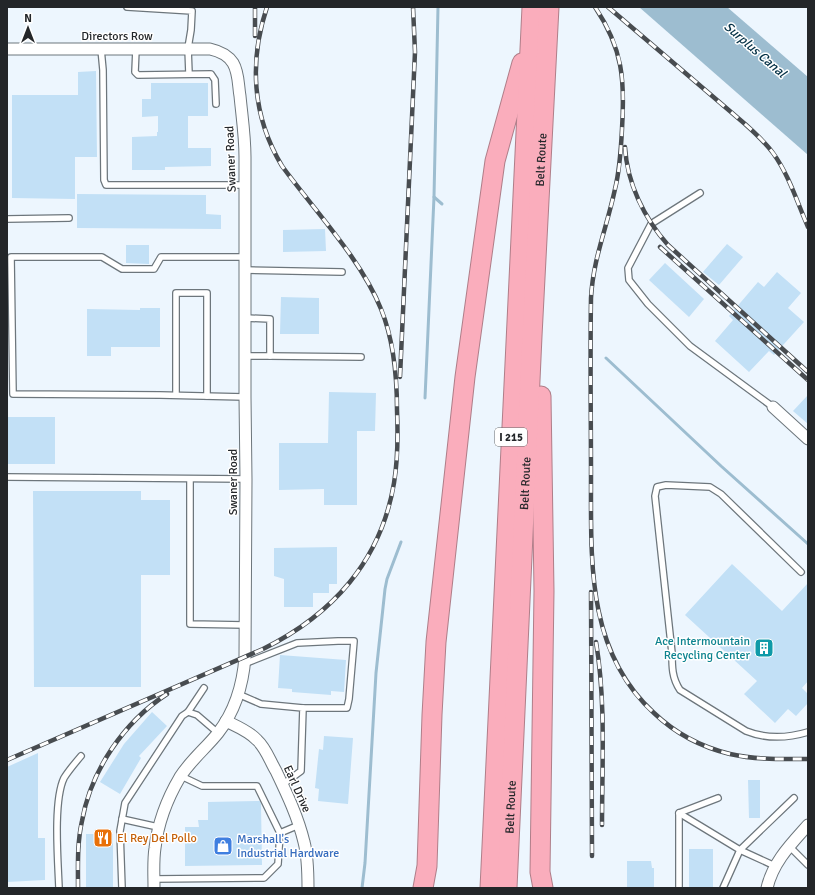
<svg xmlns="http://www.w3.org/2000/svg" width="815" height="895" font-family="Signika,sans-serif">
<style>
.water{fill:#9dbdd0}
.lines{fill:none;stroke-linecap:round;stroke-linejoin:round}
.stream{stroke:#9dbdd0;stroke-width:3}
.building{fill:#c2e0f6}
.lane-casing{stroke:#6d767c;stroke-width:8}
.street-casing{stroke:#6d767c;stroke-width:13}
.highway-casing{stroke:#af7e89;stroke-width:21}
.lane{stroke:#fff;stroke-width:5.5}
.street{stroke:#fff;stroke-width:11}
.highway{stroke:#faadbc;stroke-width:19}
.rail-casing{stroke:#484c50;stroke-width:4.5}
.rail{stroke:#fff;stroke-width:3;stroke-dasharray:9;stroke-linecap:butt}
.labels{text-anchor:middle;dominant-baseline:central;stroke-width:3;stroke-linejoin:round;paint-order:stroke}
.shield{fill:#fff;stroke:#656769;stroke-width:1}
.shield-label{font-size:11px;font-weight:bold;fill:#232629}
.street-label{font-size:12px;fill:#232629;stroke:#fff}
.culture-label{font-size:12px;fill:#0d838f;stroke:#fff;text-anchor:end}
.food-label{font-size:12px;fill:#c56008;stroke:#fff;text-anchor:start}
.shop-label{font-size:12px;fill:#366cbe;stroke:#fff;text-anchor:start}
.water-label{font-size:13px;font-style:italic;fill:#043146;stroke:#fff}
</style>
<rect width="100%" height="100%" fill="#edf6fe"/>
<path class="water" d="M639,7h88l81,70v78z"/>
<g class="lines">
<g class="stream">
<path d="M434,197l8,7"/>
<path d="M606,358l115,108 87,78"/>
<path d="M425,398l9,-201 4,-190"/>
<path d="M362,888l3,-25 11,-190 9,-84 2,-10 14,-37"/>
</g>
</g>
<g class="building">
<path d="M96,71l1,86h-22v42l-63,-1v-103h66v-23z"/>
<path d="M151,83h57v33h-20v32h23v18l-46,1v3h-33v-33l25,-1v-4h1v-16l-16,1v-18h9z"/>
<path d="M77,194l129,1v19l15,1v14l-144,-1z"/>
<path d="M325,229l1,22 -43,1v-22z"/>
<path d="M727,244l16,13 -24,28 -16,-13z"/>
<path d="M126,245h23v19l-23,-1z"/>
<path d="M665,263l39,36 -15,18 -40,-37z"/>
<path d="M777,272l24,21 -13,15 16,14 -30,33 -5,-4 -20,21 -34,-31 18,-21 -4,-4 29,-34 6,5z"/>
<path d="M281,297l38,1v36h-39z"/>
<path d="M140,308h20v39h-49v9h-24v-47l53,1z"/>
<path d="M329,392l47,1 -1,38h-18v74h-33v-16l-45,1v-47h49z"/>
<path d="M808,395v29l-15,-13z"/>
<rect x="7" y="417" width="48" height="47"/>
<path d="M33,491h108v9h29v75h-29v112h-107z"/>
<path d="M337,547v37h-8v9h-16v14h-29v-28l-10,-3v-28z"/>
<path d="M732,564l50,47 26,-28v98l-6,7 6,6v9l-12,13 -8,-7 -13,14 -31,-29 13,-13 -72,-66z"/>
<path d="M280,655l66,5 -2,32 -13,-1v4l-39,-3v-3l-14,-1z"/>
<path d="M152,712l15,14 -28,30 2,2 -21,36 -20,-12 24,-38z"/>
<path d="M324,736l29,2 -5,66 -30,-3 1,-12 -4,-1 4,-39 4,1z"/>
<path d="M38,753v85h7v42l-38,2v-115z"/>
<path d="M748,780h12v38h-11z"/>
<path d="M260,801l1,3 1,61 -77,1v-39h14l-1,-7h10v-18z"/>
<rect x="86" y="834" width="27" height="54"/>
<rect x="689" y="849" width="24" height="39"/>
<path d="M627,861h24l1,7h2v20h-27z"/>
</g>
<g class="lines">
<defs>
<g id="lane">
<path d="M127,7l65,4 -1,19 -3,18 1,26"/>
<path d="M101,49l2,21 1,110 2,5h139"/>
<path d="M136,49l-1,23 3,3 73,-1 4,6 1,24"/>
<path d="M700,193l-49,31 -23,44 1,12 19,24 42,42 83,61"/>
<path d="M7,219l62,-1"/>
<path d="M245,257h-84l-7,12h-32l-20,-12h-91l2,137 147,1 85,2"/>
<path d="M245,270l97,2"/>
<path d="M245,318l25,1v37h-25"/>
<path d="M270,356l91,1"/>
<path d="M176,395v-102h31v103"/>
<path d="M7,477l239,2"/>
<path d="M190,479v145l55,1"/>
<path d="M801,572l-80,-78 -11,-7 -44,-2 -9,2 -2,9 17,157c0,14 0,25 8,37l66,41c20,8 42,7 62,1"/>
<path d="M244,664l53,-21 41,-2h16l-5,58 -2,9h-44"/>
<path d="M238,694l23,10 42,4 -2,63 -19,14"/>
<path d="M188,712l16,-24"/>
<path d="M181,776l21,10h55l23,47"/>
<path d="M679,813l61,37 54,-52"/>
<path d="M122,819l36,8"/>
<path d="M789,846l19,19"/>
<path d="M154,879l110,-1 14,-14 2,-31 19,-8"/>
<path d="M59,888c-1,-27 -6,-87 5,-110 5,-8 11,-15 17,-22"/>
<path d="M122,888l-2,-57 5,-28 57,-87 6,-4 9,3 21,18"/>
<path d="M679,888v-75l39,-15"/>
<path d="M723,888l17,-38 35,16"/>
</g>
<g id="street">
<path d="M7,49h203c9,2 18,6 23,14 6,10 5,22 7,33 2,21 5,40 5,61v240l1,82 -1,178c-2,27 -10,54 -27,76 -12,15 -28,28 -38,44 -13,22 -22,46 -25,71 -2,13 -1,27 -1,40"/>
<path d="M773,407l35,32"/>
<path d="M226,721c10,5 23,10 31,19 9,8 13,21 19,31 11,23 22,46 28,71 4,15 4,31 4,46"/>
<path d="M767,888c6,-26 24,-44 41,-63"/>
</g>
<g id="highway">
<path d="M541,396l3,195 -4,281 3,16"/>
<path d="M423,888l4,-22 5,-151 4,-73 29,-265 30,-216 27,-98"/>
<path d="M490,888l42,-881"/>
<path id="s1" d="M507,888l25,-552 17,-329"/>
</g>
</defs>
<use href="#lane" class="lane-casing"/>
<use href="#street" class="street-casing"/>
<use href="#highway" class="highway-casing"/>
<use href="#lane" class="lane"/>
<use href="#street" class="street"/>
<use href="#highway" class="highway"/>
<defs>
<g id="rail">
<path d="M595,7c28,42 30,73 27,122 -1,20 -2,40 -7,60 -8,38 -22,70 -24,109 -1,61 0,121 0,181 0,84 -4,173 63,234 21,20 47,34 76,41 26,6 52,5 78,5"/>
<path d="M608,7l137,117c10,9 20,18 28,29 16,22 24,49 35,74"/>
<path d="M255,36v-29"/>
<path d="M625,147c2,36 19,71 43,98l140,127"/>
<path d="M660,247l148,133"/>
<path d="M400,377l15,-325 -2,-45"/>
<path d="M591,592l1,264"/>
<path d="M596,642c10,60 6,122 6,183"/>
<path d="M7,760l256,-111c69,-34 118,-88 131,-166 4,-24 4,-49 3,-73 0,-34 -3,-69 -16,-101 -20,-50 -67,-99 -99,-143 -30,-50 -33,-105 -15,-159"/>
<path d="M78,888c0,-22 -1,-45 4,-67 9,-51 42,-99 85,-127"/>
</g>
</defs>
<use href="#rail" class="rail-casing"/>
<use href="#rail" class="rail"/>
</g>
<defs>
<symbol id="building-square" viewBox="-11 -11 22 22"><rect x="-9" y="-9" width="18" height="18" rx="4" fill="#0f9aa8" stroke="#fff"/><path d="M-4-6H4V6H1V3H-1V6H-4ZM-2.5-4.3h1.7v1.8h-1.7ZM.8-4.3h1.7v1.8H.8ZM-2.5-1h1.7V.8h-1.7ZM.8-1h1.7V.8H.8Z" fill="#fff"/></symbol>
<symbol id="restaurant-square" viewBox="-11 -11 22 22"><rect x="-9" y="-9" width="18" height="18" rx="4" fill="#e8710a" stroke="#fff"/><path d="M-5-6h1v4h1v-4h1v4h1v-4h1v5L-1.5 .5V6h-2V.5L-5-1ZM5-6V6H3V1.5H1.5Q1.5-4 5-6Z" fill="#fff"/></symbol>
<symbol id="shop-square" viewBox="-11 -11 22 22"><rect x="-9" y="-9" width="18" height="18" rx="4" fill="#3f7fe0" stroke="#fff"/><path d="M-5-2.5h2.3a2.7 3.5 0 0 1 5.4 0H5L5.5 6h-11ZM-1.5-2.5h3a1.5 2.3 0 0 0-3 0Z" fill="#fff"/></symbol>
</defs>
<g fill-rule="evenodd">
<use href="#building-square" x="753" y="637" width="22" height="22"/>
<use href="#restaurant-square" x="92" y="827" width="22" height="22"/>
<use href="#shop-square" x="212" y="835" width="22" height="22"/>
</g>
<g class="labels">
<rect class="shield" x="495" y="428" width="32" height="18" rx="3"/>
<g class="shield-label">
<text x="511" y="437">I 215</text>
</g>
<g class="street-label">
<text x="117" y="36">Directors Row</text>
<text transform="translate(231 159) rotate(-92)">Swaner Road</text>
<text stroke="none"><textPath href="#s1" startOffset="729">Belt Route</textPath></text>
<text transform="translate(233 482) rotate(-90)">Swaner Road</text>
<text stroke="none"><textPath href="#s1" startOffset="405">Belt Route</textPath></text>
<text transform="translate(297 789) rotate(66)">Earl Drive</text>
<text stroke="none"><textPath href="#s1" startOffset="81">Belt Route</textPath></text>
</g>
<g class="culture-label">
<text x="750" y="641">Ace Intermountain<tspan x="750" dy="14">Recycling Center</tspan></text>
</g>
<g class="food-label">
<text x="117" y="838">El Rey Del Pollo</text>
</g>
<g class="shop-label">
<text x="237" y="839">Marshall's<tspan x="237" dy="14">Industrial Hardware</tspan></text>
</g>
<g class="water-label">
<text transform="translate(755 50) rotate(41)">Surplus Canal</text>
</g>
</g>
<rect width="815" height="895" fill="none" stroke="#232629" stroke-width="16"/>
<g transform="translate(28 28)" stroke="#ffffff" stroke-width="3" paint-order="stroke">
<path d="M0-3L7 15L0 10L-7 15Z" fill="#232629"/>
<text y="-6" font-size="11" font-weight="bold" text-anchor="middle" fill="#232629">N</text>
</g>
</svg>
